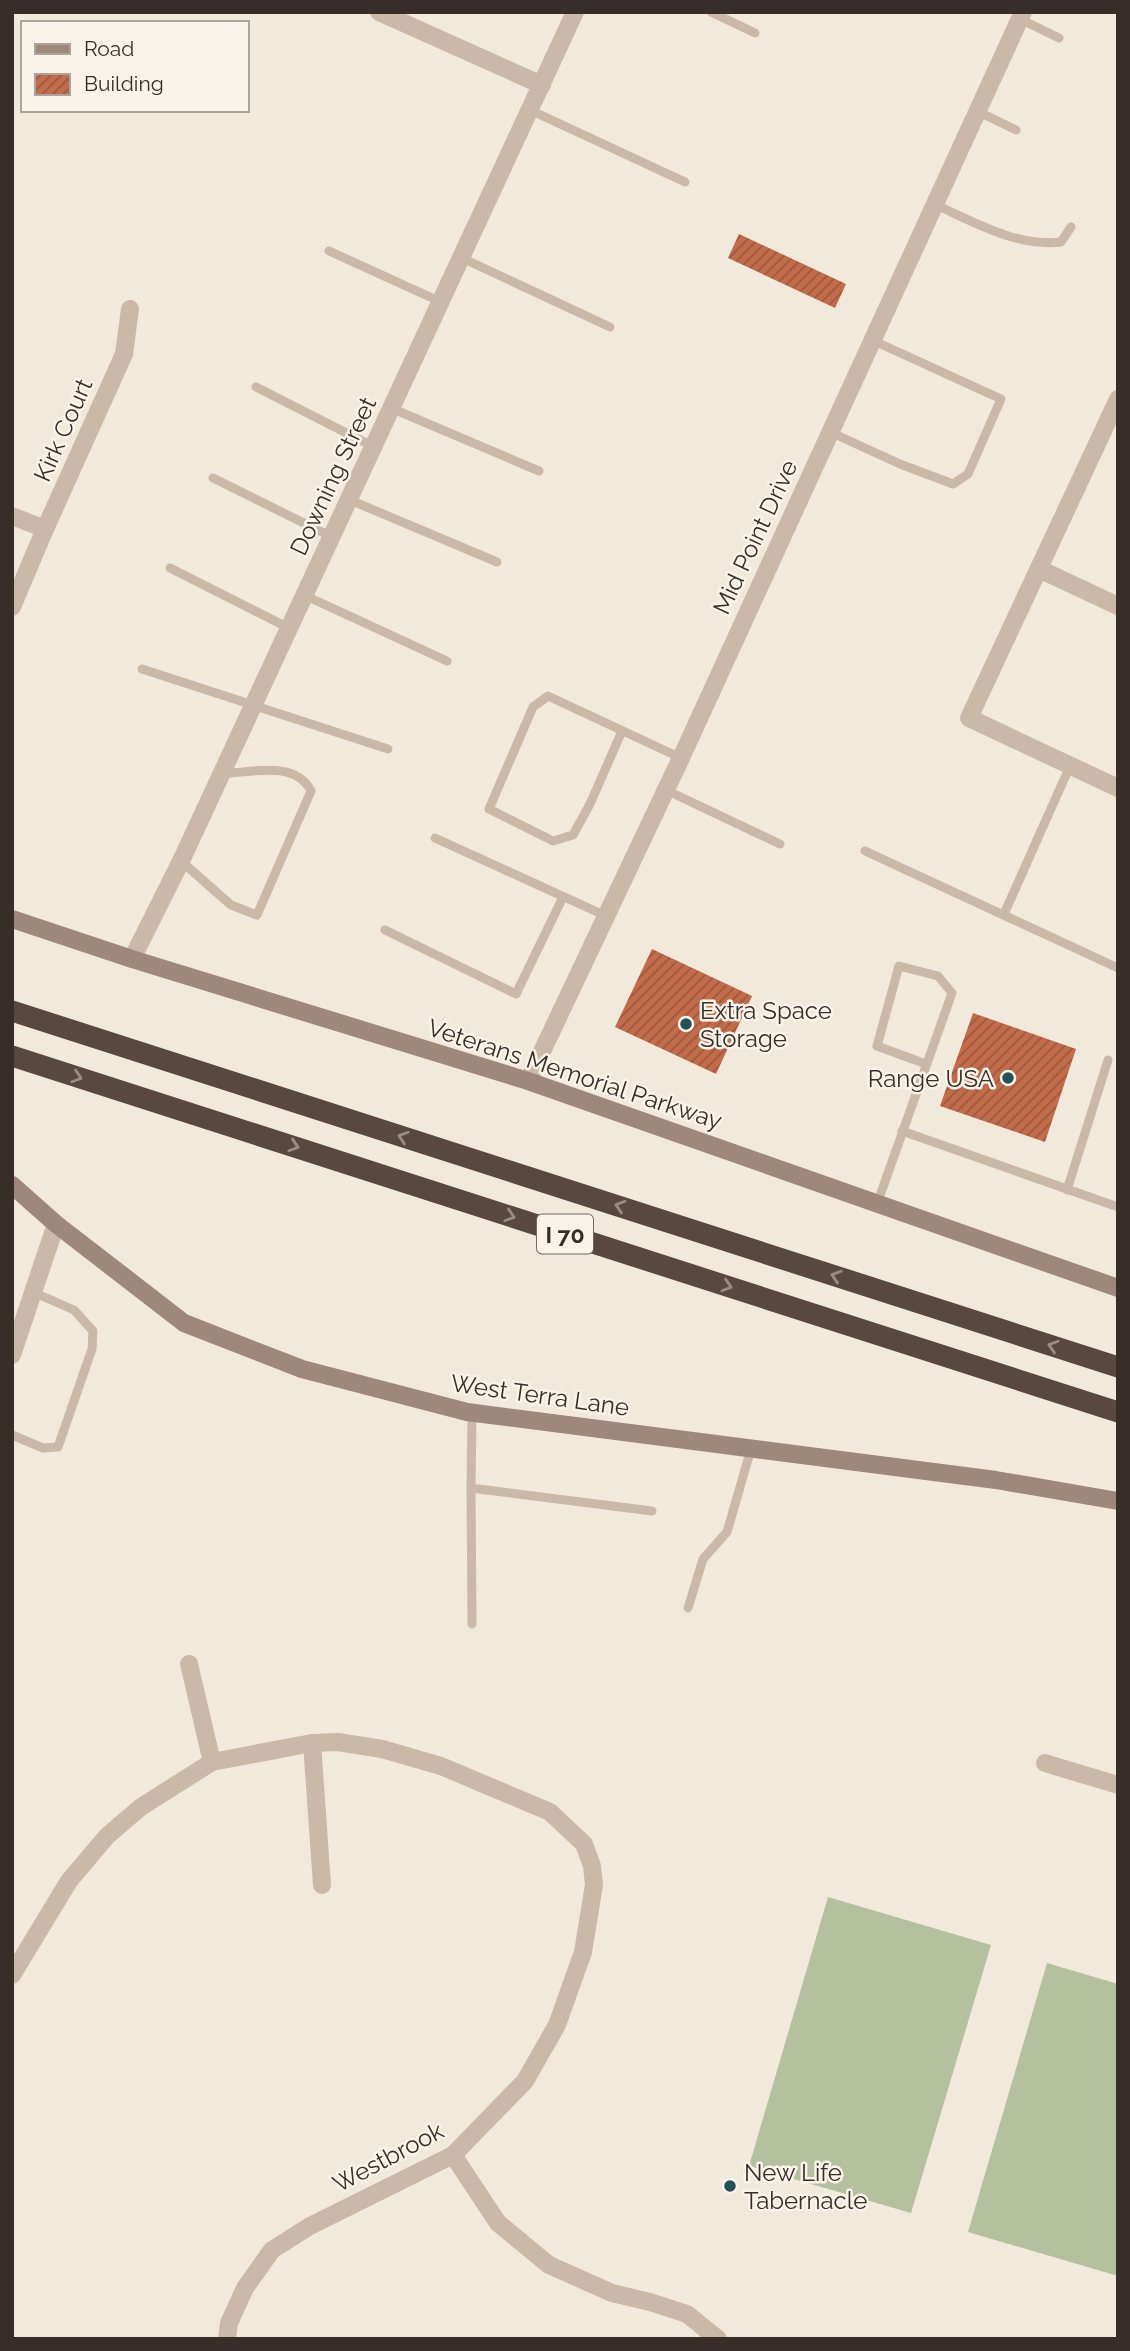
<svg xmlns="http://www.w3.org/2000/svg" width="1130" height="2351" font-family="Raleway,sans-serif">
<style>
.pitch{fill:#b4c09e}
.building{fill:url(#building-hatch)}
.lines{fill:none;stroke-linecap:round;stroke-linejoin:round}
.lane{stroke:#cab9a9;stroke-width:9}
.street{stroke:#cab9a9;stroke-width:18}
.secondary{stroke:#9d887b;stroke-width:18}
.highway{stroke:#584840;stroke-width:21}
.oneway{stroke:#988c84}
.poi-dot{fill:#205257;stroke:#f9f3ea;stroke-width:2.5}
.labels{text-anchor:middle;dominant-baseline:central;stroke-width:5;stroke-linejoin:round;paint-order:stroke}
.shield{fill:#f9f3ea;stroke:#716963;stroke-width:2}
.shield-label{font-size:23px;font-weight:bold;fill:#372e29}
.street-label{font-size:24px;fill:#372e29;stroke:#f9f3ea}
.poi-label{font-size:24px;fill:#372e29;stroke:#f9f3ea;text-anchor:start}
</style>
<defs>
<pattern id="building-hatch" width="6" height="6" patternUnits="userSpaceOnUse" patternTransform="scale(1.75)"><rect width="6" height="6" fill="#c26c4b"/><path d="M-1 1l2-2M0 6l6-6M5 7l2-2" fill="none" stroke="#9e593e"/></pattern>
</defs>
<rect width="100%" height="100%" fill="#f2e9dd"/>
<g class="pitch">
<path d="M828,1897l163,48 -80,268 -162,-47z"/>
<path d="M1047,1963l71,21v292l-150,-44z"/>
</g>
<g class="building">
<path d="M739,234l107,50 -11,24 -107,-50z"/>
<path d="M652,949l100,47 -36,78 -101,-47z"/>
<path d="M973,1013l103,36 -31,93 -105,-36z"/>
</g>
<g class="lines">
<g class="lane">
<path d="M711,12l44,21"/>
<path d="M1020,19l39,19"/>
<path d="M530,110l155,72"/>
<path d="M977,111l39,19"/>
<path d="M934,204c40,18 82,43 127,38l10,-15"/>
<path d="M329,251l112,51"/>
<path d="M462,258l148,69"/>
<path d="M256,387l118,60"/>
<path d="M391,408l148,63"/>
<path d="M830,432l70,32 53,20 15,-10 33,-75 -129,-59"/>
<path d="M213,478l119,59"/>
<path d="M350,500l147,62"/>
<path d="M170,568l119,60"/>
<path d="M304,595l143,66"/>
<path d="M142,669l246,80"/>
<path d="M622,731l-32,73 -17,31 -20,6 -64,-32 44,-102 15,-11 133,62"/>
<path d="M666,790l114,54"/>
<path d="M435,838l171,78"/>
<path d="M865,851l253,117"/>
<path d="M181,861l50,44 26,10 54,-124c-15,-31 -60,-19 -89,-17"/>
<path d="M1004,914l66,-148"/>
<path d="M385,930l131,64 47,-97"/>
<path d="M902,1131l216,76"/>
<path d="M1067,1190l41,-130"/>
<path d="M877,1204l75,-211 -14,-17 -39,-10 -22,80 49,18"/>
<path d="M472,1413l-1,75 181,23"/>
<path d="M12,1435l31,13 15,-1 34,-98 1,-18 -19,-21 -41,-18"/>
<path d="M471,1488l1,136"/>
<path d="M688,1608l15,-49 24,-27 24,-83"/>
</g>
<g class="street">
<path d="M379,12l163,73"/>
<path d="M1118,399l-149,319 149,70"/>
<path d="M12,516l33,13"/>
<path d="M1039,569l79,37"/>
<path d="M12,607l33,-78 79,-175 6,-45"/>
<path d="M132,959l49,-98 394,-849"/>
<path d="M528,1081l153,-323 342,-746"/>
<path d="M12,1355l44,-131"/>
<path d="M189,1664l23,98"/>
<path d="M312,1743l10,142"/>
<path d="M1045,1763l73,22"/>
<path d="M12,1975l57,-94 38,-45 34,-29 71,-45 100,-19 26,-1 44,7 59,17 109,46 34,32 8,22 2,19 -11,67 -26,73 -32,56 -72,74 -143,71 -38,24 -27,38 -16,35 -2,16"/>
<path d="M453,2155l45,68 51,42 63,28 38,9 37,12 31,25"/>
</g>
<g class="secondary">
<path d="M12,919l120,40 396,122 590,207"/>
<path d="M12,1185l44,39 128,99 118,46 165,43 529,68 122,21"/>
</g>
<g class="highway">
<path d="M12,1011l1106,356"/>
<path d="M12,1056l1106,356"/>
</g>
</g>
<defs><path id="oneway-chevron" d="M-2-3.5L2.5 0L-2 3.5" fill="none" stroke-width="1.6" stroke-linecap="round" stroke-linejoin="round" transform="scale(1.75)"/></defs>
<g class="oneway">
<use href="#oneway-chevron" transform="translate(77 1077) rotate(18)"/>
<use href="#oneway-chevron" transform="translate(403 1137) rotate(-162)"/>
<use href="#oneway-chevron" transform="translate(294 1146) rotate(18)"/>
<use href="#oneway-chevron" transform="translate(620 1206) rotate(-162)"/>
<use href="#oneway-chevron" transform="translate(510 1216) rotate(18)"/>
<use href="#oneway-chevron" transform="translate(836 1276) rotate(-162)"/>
<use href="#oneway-chevron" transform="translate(727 1286) rotate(18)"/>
<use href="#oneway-chevron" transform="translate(1053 1346) rotate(-162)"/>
</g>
<g class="poi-dot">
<circle cx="686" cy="1024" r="7"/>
<circle cx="1008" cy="1078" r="7"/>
<circle cx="730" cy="2186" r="7"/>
</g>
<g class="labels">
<rect class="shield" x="537" y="1214.5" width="56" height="39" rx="5"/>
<g class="shield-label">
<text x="565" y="1234">I 70</text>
</g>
<g class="street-label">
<text transform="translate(63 430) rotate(-66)">Kirk Court</text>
<text transform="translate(333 476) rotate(-65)">Downing Street</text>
<text transform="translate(755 537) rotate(-65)">Mid Point Drive</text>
<text transform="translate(575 1074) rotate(18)">Veterans Memorial Parkway</text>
<text transform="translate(540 1395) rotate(8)">West Terra Lane</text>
<text transform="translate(388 2157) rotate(-28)">Westbrook</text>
</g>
<g class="poi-label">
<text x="700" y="1010">Extra Space<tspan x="700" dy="28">Storage</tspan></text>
<text x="994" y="1078" text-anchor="end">Range USA</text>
<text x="744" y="2172">New Life<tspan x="744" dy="28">Tabernacle</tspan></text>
</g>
</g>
<rect width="1130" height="2351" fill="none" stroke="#372e29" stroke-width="28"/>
<rect x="21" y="21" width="228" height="91" fill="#f9f3ea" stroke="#aba49d" stroke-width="2"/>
<rect x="35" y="44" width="35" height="10" fill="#9d887b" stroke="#aba49d" stroke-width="2"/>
<text x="84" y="56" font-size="21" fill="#372e29">Road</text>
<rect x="35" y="74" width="35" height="21" fill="url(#building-hatch)" stroke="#aba49d" stroke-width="2"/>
<text x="84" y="91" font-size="21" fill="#372e29">Building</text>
</svg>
